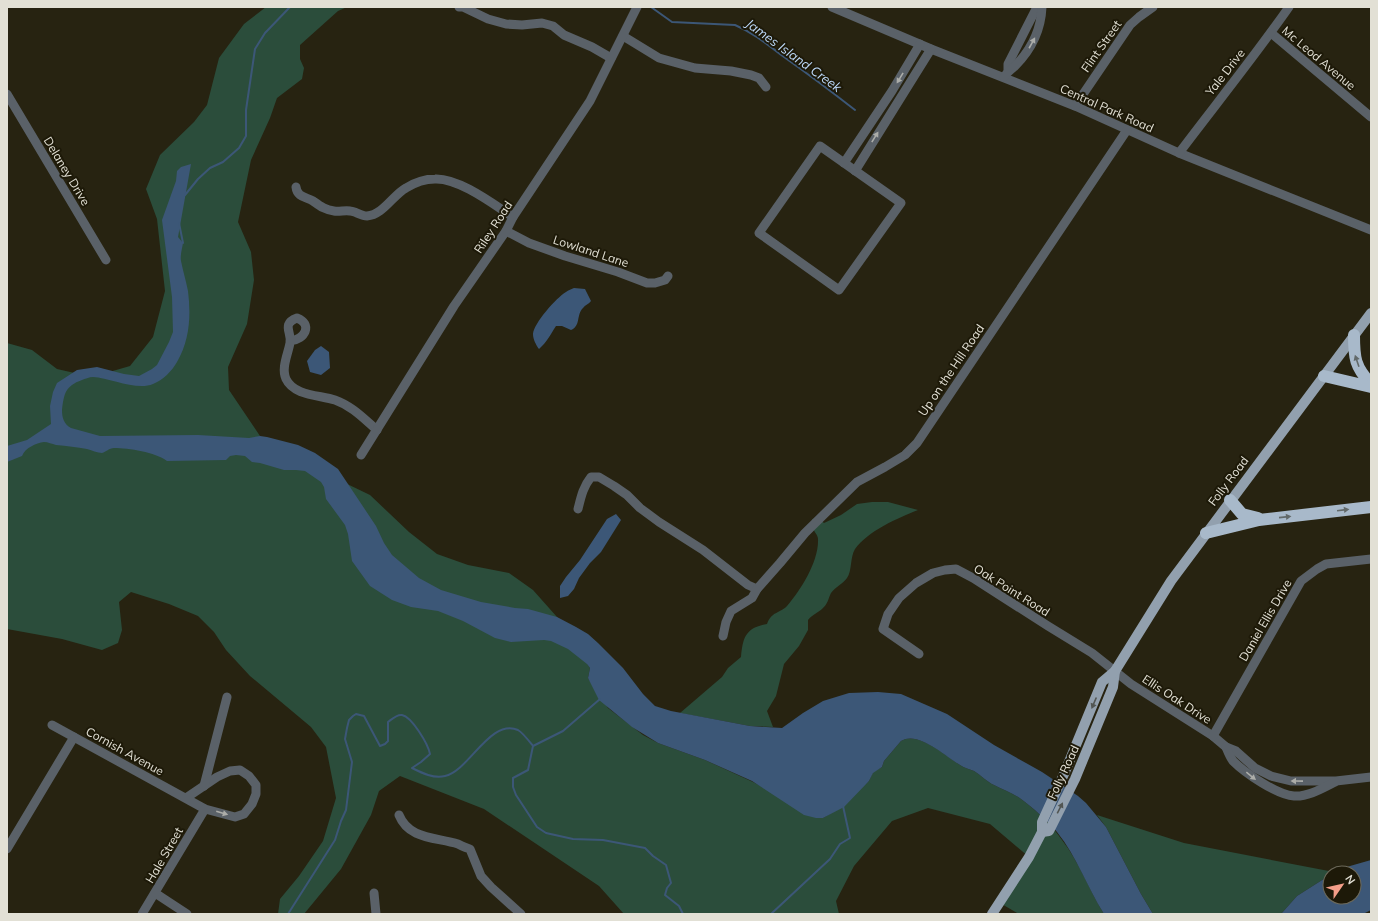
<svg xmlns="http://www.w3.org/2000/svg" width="1378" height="921" font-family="Mulish,sans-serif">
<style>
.green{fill:#2b4d3b}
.water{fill:#3c5777}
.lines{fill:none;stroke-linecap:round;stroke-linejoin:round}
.stream{stroke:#3c5777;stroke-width:2}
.minor{stroke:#5a6168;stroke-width:9}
.major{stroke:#92a0ae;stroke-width:10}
.highway{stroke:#a8b9ca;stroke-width:12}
.oneway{fill:#acada9}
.oneway2{fill:#626969}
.oneway3{fill:#525653}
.labels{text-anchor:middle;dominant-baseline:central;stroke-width:4;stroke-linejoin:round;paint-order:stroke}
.street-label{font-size:12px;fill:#e2e0d5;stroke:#1d1908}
.water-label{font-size:13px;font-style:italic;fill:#bdd9fa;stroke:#1d1908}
</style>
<rect width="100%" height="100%" fill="#272311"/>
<g class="green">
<path d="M266,7h81l-9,4 -38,34v14l4,9 -2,11 -25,19 -7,20 -19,42 -13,62 13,30 3,28 -7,44 -19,43 1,23 31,46 25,18 85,41 39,37 28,22 31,11 41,8 24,17 24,27 33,51 -2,10 20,30 35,27 15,8 47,17 48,22 70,36 10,-6 36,-31 4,-9 9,-5 2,-6 17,-20c17,-11 46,16 59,24 4,3 10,4 14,6 7,4 13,11 20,14 9,5 19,8 27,14 15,11 31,26 41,41 18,23 27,50 42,74h-85l-19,-11 29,-46 -39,-33 -62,-16 -36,13 -38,45 -18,35 3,13h-215l-25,-28 -115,-77 -84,-33 -21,15 -8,24 -30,54 -37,45h-26l2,-15 19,-23 24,-35 13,-43 -10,-51 -15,-20 -61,-51 -24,-26 -12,-18 -16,-16 -29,-12 -38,-12 -12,10 3,28 -4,13 -16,7 -40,-11 -55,-10v-286l25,7 25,19 35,8 38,-11 23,-29 12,-46 -8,-72 -11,-30 14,-34 34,-33 13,-17 12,-47 25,-34z"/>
<path d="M872,502h16l30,8c-20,8 -50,21 -63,39 -5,8 -3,23 -8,29 -4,6 -12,9 -16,15 -3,6 -3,11 -9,16 -5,4 -10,6 -14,11v10l-9,16 -15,18 -8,32 -9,15 6,16 -23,-1 -70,-13 42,-36 6,-9 13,-11c2,-19 4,-29 26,-33 5,-13 12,-10 20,-18 14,-16 32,-45 31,-67 0,-4 -4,-7 -5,-11 -1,-2 0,-6 -1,-9l6,-1 6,5 17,-8 16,-11z"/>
<path d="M1097,815l87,28 150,29 -4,1v2l-33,21 -16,18h-128l-12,-20 -35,-67z"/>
</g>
<g class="water">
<path d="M191,164l-13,73 5,6c-1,6 -3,13 -2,18 2,10 5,20 7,30 3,24 2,49 -11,71 -5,9 -14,18 -24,22 -16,7 -43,-6 -60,-7 -4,0 -8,2 -11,3 -17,6 -18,14 -20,30 0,8 2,14 9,18l29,8 98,-1 51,3 11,-2 7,1 31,8 17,8 23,16 38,57 8,17 8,12 27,23 22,12 40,12 34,6 13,1 29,8 19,10 12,7 10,9 25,25 20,26 12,12 16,5 79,15 32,2 21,-15 20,-12 26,-8 29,-1 23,2 46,20 47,31 48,27 36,24 8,7 20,24 35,67 12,20h-49c-17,-27 -27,-57 -47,-82 -9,-11 -25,-25 -36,-33 -8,-6 -18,-9 -27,-14 -7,-3 -13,-10 -20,-14 -4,-2 -10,-3 -14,-6 -14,-8 -42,-35 -59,-24l-17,20 -2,6 -9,6 -4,8 -25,26 -21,11h-7l-12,-3 -52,-34 -47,-21 -47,-17 -26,-16 -33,-27 -11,-22 2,-10 -3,-4 -19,-15 -17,-8 -7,-1 -33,2 -16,-4 -32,-17 -25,-10 -27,-4 -19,-7 -22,-14 -18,-25 -4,-27 -3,-9 -19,-26 -2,-12 -3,-5 -16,-11 -9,-1h-12l-24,-7 -8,-1 -7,-6 -9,-1 -6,1 -4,4 -59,1c-12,-9 -38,-13 -53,-13 -5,0 -8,4 -12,5 -4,0 -11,-3 -15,-4 -10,-2 -20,-3 -31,-4 -4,-1 -8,-3 -12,-3 -8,1 -19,6 -22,14l-15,6v-16l20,-6 24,-16 -1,-18 3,-14 4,-9 20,-13 20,-3 27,7 15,2 13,-7 5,-4 12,-23 4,-10 -1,-35 -10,-77 14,-39 1,-10 4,-4z"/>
<path d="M574,288l11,1 6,12c-2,3 -6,4 -8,7 -7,7 -2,18 -12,22l-9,-4h-6c-6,9 -9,16 -17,23 -3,-4 -6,-10 -6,-15 1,-11 23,-36 33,-42 2,-2 6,-3 8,-4z"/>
<path d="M321,346l8,6 1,16 -9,7 -11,-3 -3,-11 8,-11z"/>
<path d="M616,514l5,6 -20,32 -11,11 -11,15 -5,11 -6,7 -8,2v-12l6,-9 14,-17 27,-41z"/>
<path d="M1371,860v50l-8,4h-82l16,-18 33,-21v22h24v-24h-21l17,-7z"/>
</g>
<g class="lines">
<g class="stream">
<path d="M651,7l21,15 63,3c19,8 33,20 49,32 24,17 48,35 71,53"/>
<path d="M185,195l13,-16 12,-11 13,-6 16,-14 7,-12v-26l9,-61 10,-16 25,-26"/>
<path d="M179,223l4,20"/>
<path d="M533,746l-5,24 -15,8v9l3,8 21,32 9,6 27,6 30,1 42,8 8,8 13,9 5,18 -4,5 -2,7 14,11 4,8"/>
<path d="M533,746l30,-15 37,-32"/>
<path d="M288,914l47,-74 6,-19 5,-11 6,-48 -7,-23 2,-11 2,-8 4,-4 3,-2 8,2 16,30 5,-2 3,-3v-19c4,-3 9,-8 14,-7 10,2 26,29 28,39l-9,8 -9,6c10,5 22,11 33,8 24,-5 45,-58 73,-46 5,3 11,11 15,16"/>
<path d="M771,914l59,-55 10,-15 10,-6 -7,-32"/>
</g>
<g class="minor">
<path d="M459,7h4l25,12 18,5 16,1 20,-2 11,3 11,9 28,12 19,11"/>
<path d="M832,7l99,42 144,57 104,47 192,77"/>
<path d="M1271,33l100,84"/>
<path d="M623,36l36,22 36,10 36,3 20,4 8,3 7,9"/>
<path d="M1008,71v-7l29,-57"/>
<path d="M1004,77c3,-5 7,-7 11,-11 16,-16 26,-36 27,-59"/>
<path d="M7,94l99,166"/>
<path d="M1075,106l55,-81 9,-8 14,-10"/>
<path d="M820,146l81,57 -62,87 -80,-57z"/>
<path d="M1179,153c37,-49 75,-96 110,-146"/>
<path d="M844,163l48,-72 28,-47"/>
<path d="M855,171l76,-122"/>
<path d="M296,187c1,10 10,10 17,14 7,5 12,9 21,10 5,1 11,-1 16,0 5,0 11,5 17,5 16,-1 26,-21 39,-28 8,-5 19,-9 29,-9 24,-1 58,25 78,38"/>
<path d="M506,231l23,12 36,13 53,16 29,11h8l10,-3 3,-4"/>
<path d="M290,341c15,-1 23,-17 7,-23 -16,6 -5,14 -7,25 -2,11 -9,25 -4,36 8,17 34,16 49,21 17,6 29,19 42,30"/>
<path d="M361,455l93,-149 52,-75 7,-14 77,-116 47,-94"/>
<path d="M578,509c3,-12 5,-22 13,-32h8l15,9 13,9 13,13 19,14 44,28 45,35 9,4"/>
<path d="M723,636l3,-14 5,-11 21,-13 5,-9 23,-26 25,-30 52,-51 28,-15 20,-12 12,-12 210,-313"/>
<path d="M919,654l-36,-25 5,-15 11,-16 17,-15 17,-10 12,-3 11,-1 17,9 75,48 44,27 39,31 82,52 13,11 10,4 19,17 16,8 20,5h45l35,-4"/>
<path d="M52,725l153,84 30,8 9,-3 8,-10 4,-10v-9l-7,-9 -9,-6 -10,1 -13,6 -31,21"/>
<path d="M1213,736l88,-155 16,-12 9,-5 45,-5"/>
<path d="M1226,747c2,5 4,10 7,14 12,12 44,34 61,35 14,1 29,-8 41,-14"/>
<path d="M204,786l23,-89"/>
<path d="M399,815c10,25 38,22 59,29 4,2 8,4 12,5l11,27 10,11 30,27"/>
<path d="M7,849l67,-112"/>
<path d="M155,893l32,21"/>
<path d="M374,893l2,21"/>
<path d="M142,914l63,-105"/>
</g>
<g class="major">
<path d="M1042,832l7,-1 26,-52 38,-92 2,-16"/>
<path d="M992,914l37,-57 13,-25v-10l22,-48 38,-92 13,-11 56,-90 200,-268"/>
</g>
<g class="highway">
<path d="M1354,335c0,23 1,32 17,49"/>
<path d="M1324,376l47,11"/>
<path d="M1230,500l12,14 16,4"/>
<path d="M1206,533l53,-13 112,-13"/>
</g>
</g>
<defs><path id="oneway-solid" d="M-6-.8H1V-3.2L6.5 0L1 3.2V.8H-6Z"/></defs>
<g class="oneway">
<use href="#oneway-solid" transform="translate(1032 43) rotate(-61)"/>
<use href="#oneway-solid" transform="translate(900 78) rotate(121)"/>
<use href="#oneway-solid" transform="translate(875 137) rotate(-58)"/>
<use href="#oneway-solid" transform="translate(1251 776) rotate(39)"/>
<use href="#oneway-solid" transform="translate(1297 781) rotate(-179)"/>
<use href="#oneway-solid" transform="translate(222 813) rotate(16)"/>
</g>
<g class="oneway2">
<use href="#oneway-solid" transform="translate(1357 361) rotate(-109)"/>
<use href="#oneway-solid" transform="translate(1343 510) rotate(-7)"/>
<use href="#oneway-solid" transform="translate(1285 517) rotate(-6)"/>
</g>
<g class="oneway3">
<use href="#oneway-solid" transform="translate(1094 703) rotate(113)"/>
<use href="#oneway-solid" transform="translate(1060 808) rotate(-63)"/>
</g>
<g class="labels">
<g class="street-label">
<text transform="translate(1101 46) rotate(-55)">Flint Street</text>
<text transform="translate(1319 58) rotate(40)">Mc Leod Avenue</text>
<text transform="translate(1225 72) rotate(-52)">Yale Drive</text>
<text transform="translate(1107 108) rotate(24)">Central Park Road</text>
<text transform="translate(67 171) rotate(59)">Delaney Drive</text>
<text transform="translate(493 227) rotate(-57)">Riley Road</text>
<text transform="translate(591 251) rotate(18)">Lowland Lane</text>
<text transform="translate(951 370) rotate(-56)">Up on the Hill Road</text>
<text transform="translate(1228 481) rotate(-53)">Folly Road</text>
<text transform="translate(1012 590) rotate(32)">Oak Point Road</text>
<text transform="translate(1265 620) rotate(-60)">Daniel Ellis Drive</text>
<text transform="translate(1177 699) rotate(33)">Ellis Oak Drive</text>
<text transform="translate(125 751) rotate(29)">Cornish Avenue</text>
<text transform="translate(1063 772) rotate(-65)">Folly Road</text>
<text transform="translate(164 855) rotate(-60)">Hale Street</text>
</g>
<g class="water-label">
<text transform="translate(794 55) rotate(36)">James Island Creek</text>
</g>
</g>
<rect width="1378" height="921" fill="none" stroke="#e2e0d5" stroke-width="16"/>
<g transform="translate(1342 885) rotate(56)"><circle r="19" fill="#1d1908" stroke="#6c695a"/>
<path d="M0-3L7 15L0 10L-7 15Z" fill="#f49e88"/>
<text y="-6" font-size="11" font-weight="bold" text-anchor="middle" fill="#e2e0d5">N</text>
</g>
</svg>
